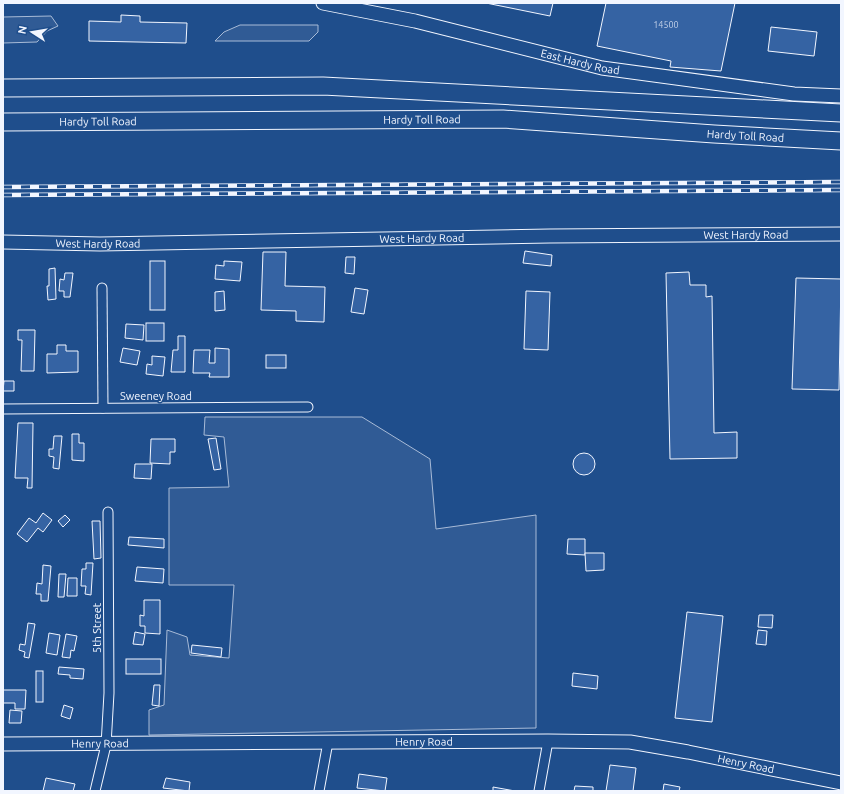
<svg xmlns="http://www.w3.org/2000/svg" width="844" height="794" font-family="Ubuntu,sans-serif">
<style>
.built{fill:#305b95;stroke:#a8bbd7}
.building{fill:#3563a3;stroke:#f2f6ff}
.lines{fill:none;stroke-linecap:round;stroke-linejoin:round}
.street-casing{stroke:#f2f6ff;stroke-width:11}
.secondary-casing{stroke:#f2f6ff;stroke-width:15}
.highway-casing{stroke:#f2f6ff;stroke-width:19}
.street{stroke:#1f4e8c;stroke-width:9}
.secondary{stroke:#1f4e8c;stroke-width:13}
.highway{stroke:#1f4e8c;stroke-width:17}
.rail-casing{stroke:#f2f6ff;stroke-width:4.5}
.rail{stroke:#1f4e8c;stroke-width:3;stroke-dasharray:9;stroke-linecap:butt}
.labels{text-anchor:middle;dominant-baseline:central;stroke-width:3;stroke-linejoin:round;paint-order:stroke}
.number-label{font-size:9px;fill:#c3d1e8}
.street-label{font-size:11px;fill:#f2f6ff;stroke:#1f4e8c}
</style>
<rect width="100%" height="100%" fill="#1f4e8c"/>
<g class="built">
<path d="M51,16l7,10 -11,5 -10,11 -34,1v-26z"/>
<path d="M240,25h78v7l-9,9h-94l9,-9z"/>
<path d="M205,417h157l68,42 6,70 100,-14v213l-387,7v-25l15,-5 3,-75 20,7 3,18 39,3 5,-73h-65v-97l60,-1 -5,-50 -20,-2z"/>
</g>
<g class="building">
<path d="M486,3h67l-3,13z"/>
<path d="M606,3h129l-14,68 -51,-4 1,-6 -74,-15z"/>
<path d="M121,15l19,1v6l47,1 -1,20 -97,-2v-20l32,1z"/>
<path d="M771,27l46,5 -3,24 -46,-5z"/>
<path d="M525,251l27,4 -1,11 -28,-3z"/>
<path d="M263,252h23l-1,34 40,1 -1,35 -28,-1v-10l-35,-1z"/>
<path d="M346,257h9l-1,17 -9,-1z"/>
<rect x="150" y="261" width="15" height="49"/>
<path d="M224,261l18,1 -2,19 -25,-2 1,-14 8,1z"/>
<path d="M55,268l1,31 -8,1 -1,-14h2v-17z"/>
<path d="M689,272l1,13h16v12l6,-1 2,137 23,-1v26l-67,1 -4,-186z"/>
<path d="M65,273h8l-3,24h-6v-6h-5l1,-12 4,1z"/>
<path d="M796,278l45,1 -2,111 -47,-1z"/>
<path d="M355,288l13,2 -4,24 -13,-2z"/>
<path d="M224,291l1,19 -10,1v-19z"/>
<path d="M526,291l24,1 -2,58 -24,-1z"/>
<rect x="146" y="323" width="18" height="18"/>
<path d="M126,324l18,1 -1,15 -18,-2z"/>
<path d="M18,330h17l-1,41h-13l1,-31h-4z"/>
<path d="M178,336h7v36h-14l2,-22h5z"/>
<path d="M57,345h9v6h12v21l-31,1v-19h10z"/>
<path d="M123,348l17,3 -3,14 -17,-3z"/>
<path d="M215,348l14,1v28h-20l1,-4h-17l1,-23h16l-1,13h6z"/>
<rect x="266" y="355" width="20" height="13"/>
<path d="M152,356l13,1 -2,19 -17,-2 1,-10 5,1z"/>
<path d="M4,381h10v10h-11z"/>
<path d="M18,423h15l-1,65h-5l1,-10h-13z"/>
<path d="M72,434h7v9h5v18l-12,-1z"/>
<path d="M54,436h8l-3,33 -6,-1 1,-11 -5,-1v-7h4z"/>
<path d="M216,438l5,31 -7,1 -6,-31z"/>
<path d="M151,439h24v13h-5v12l-20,-1z"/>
<circle cx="584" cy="464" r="11"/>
<path d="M135,464h17l-1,15 -17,-1z"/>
<path d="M43,513l9,7 -9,12 -5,-4 -11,14 -10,-8 12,-16 7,5z"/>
<path d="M65,515l5,5 -7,7 -5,-6z"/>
<path d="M92,521h8l1,37 -7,1z"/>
<path d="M129,537l35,2v9l-36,-3z"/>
<path d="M568,539h17v16l-18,-1z"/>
<path d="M585,553h19v17l-18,1z"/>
<path d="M86,563h7l-2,32 -6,-1 1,-8h-5l1,-17h4z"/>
<path d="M43,565l8,1 -3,35h-7v-7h-5l1,-11 5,1z"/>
<path d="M137,567l27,2 -1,14 -28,-2z"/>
<path d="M59,574h7l-2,23h-6z"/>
<path d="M68,578h9v18h-10z"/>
<path d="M144,600h16v34l-15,-1v-7h-5v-11l4,1z"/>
<path d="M687,612l36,4 -11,106 -37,-4z"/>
<path d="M759,615h14l-1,13 -14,-1z"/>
<path d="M28,623l7,1 -6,34 -5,-1 1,-5 -6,-2 1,-6 5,1z"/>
<path d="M758,630l9,1 -1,14 -10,-1z"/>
<path d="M135,632l10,2 -2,11 -10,-1z"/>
<path d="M49,633l11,2 -3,20 -11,-2z"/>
<path d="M66,634l11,2 -3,15 -3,-1 -1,8 -8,-1z"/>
<path d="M192,645l30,3 -1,9 -30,-4z"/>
<rect x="126" y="659" width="35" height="15"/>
<path d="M59,667l25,2 -1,10 -13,-1v-3l-12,-1z"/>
<rect x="36" y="671" width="7" height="31"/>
<path d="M573,673l25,3 -1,13 -25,-3z"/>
<path d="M154,685h6l-1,21 -7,-1z"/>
<path d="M3,690h23l-1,19h-10v-6h-12z"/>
<path d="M64,705l9,3 -3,11 -9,-3z"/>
<path d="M10,710l12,1 -1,12h-12z"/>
<path d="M610,765l26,3 -3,23h-27z"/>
<path d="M359,774l28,4 -2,13 -28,-3z"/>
<path d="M46,778l29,6 -2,7h-30z"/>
<path d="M166,778l24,4 -1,9 -26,-3z"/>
<path d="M664,784l16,3 -1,4h-16z"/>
<path d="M575,786l18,1v4h-19z"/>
<path d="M493,787l22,4h-22z"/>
</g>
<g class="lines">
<defs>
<g id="street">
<path d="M102,288l1,120"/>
<path d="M3,409l305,-2"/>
<path d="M95,791l11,-46 3,-52 -1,-181"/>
<path d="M319,791l9,-49"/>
<path d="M539,791l9,-50"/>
</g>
<g id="secondary">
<path id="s1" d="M323,3l92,18 187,47 192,26 47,2"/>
<path id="s2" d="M3,242l97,2 450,-8 291,-2"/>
<path id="s3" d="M3,744l545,-3 82,1 58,10 153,31"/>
</g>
<g id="highway">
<path d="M3,88l320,-2 518,27"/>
<path id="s4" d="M3,122l500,-3 211,15 127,7"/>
</g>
</defs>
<use href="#street" class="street-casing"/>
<use href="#secondary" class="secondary-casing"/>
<use href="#highway" class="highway-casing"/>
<use href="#street" class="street"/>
<use href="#secondary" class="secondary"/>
<use href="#highway" class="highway"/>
<defs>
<g id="rail">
<path d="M3,187l838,-5"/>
<path d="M3,195l838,-5"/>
</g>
</defs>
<use href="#rail" class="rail-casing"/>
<use href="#rail" class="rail"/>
</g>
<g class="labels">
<g class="number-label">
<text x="666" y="25">14500</text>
</g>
<g class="street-label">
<text stroke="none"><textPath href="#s1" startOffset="264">East Hardy Road</textPath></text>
<text stroke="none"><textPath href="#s4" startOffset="419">Hardy Toll Road</textPath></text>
<text stroke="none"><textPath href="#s4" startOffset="95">Hardy Toll Road</textPath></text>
<text stroke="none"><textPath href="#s4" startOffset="743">Hardy Toll Road</textPath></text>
<text stroke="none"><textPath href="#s2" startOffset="743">West Hardy Road</textPath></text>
<text stroke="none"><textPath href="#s2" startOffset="419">West Hardy Road</textPath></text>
<text stroke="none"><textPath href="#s2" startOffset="95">West Hardy Road</textPath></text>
<text x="156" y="396">Sweeney Road</text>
<text transform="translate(97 628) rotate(-90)">5th Street</text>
<text stroke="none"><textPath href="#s3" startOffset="421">Henry Road</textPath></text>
<text stroke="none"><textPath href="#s3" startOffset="97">Henry Road</textPath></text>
<text stroke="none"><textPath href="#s3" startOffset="745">Henry Road</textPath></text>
</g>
</g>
<rect width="844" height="794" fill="none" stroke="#f2f6ff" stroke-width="8"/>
<g transform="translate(32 32) rotate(282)" stroke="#1f4e8c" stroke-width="3" paint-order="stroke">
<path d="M0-3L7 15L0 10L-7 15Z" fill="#f2f6ff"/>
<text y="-6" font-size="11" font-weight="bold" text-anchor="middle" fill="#f2f6ff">N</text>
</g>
</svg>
